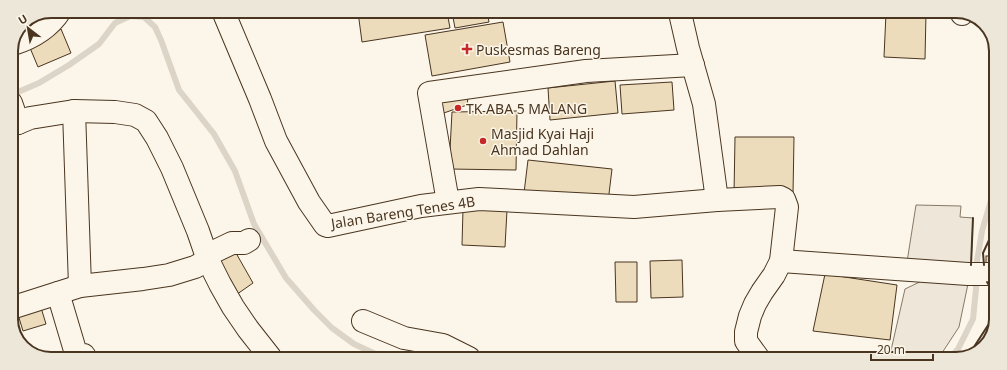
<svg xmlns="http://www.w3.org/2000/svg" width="1007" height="370" font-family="'Noto Sans',sans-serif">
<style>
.green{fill:#ede6d9;stroke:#887966}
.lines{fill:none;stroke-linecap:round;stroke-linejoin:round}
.stream{stroke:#dcd4c6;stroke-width:6}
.building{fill:#ecdcbc;stroke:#4a3520}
.minor-casing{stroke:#4a3520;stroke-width:24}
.minor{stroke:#fbf6e9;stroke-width:22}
.wall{stroke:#4a3520;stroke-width:2}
.poi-dot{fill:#c62828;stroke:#fbf6e9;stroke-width:1.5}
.labels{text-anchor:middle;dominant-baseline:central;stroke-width:3;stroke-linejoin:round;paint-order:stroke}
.poi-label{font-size:14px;fill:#4a3520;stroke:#fbf6e9;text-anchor:start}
.street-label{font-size:14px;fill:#4a3520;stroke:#fbf6e9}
.rim{fill:none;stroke:#4a3520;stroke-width:2}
</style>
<rect width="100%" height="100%" fill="#fbf6e9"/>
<g class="green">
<path d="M916,205l45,1 -1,11 13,1 -2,49 -64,-5z"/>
<path d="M928,278l41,1 -10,48 -19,29 -4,3h-47l16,-70z"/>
</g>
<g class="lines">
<g class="stream">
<path d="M11,95l28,-12 30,-18 30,-21 16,-21 15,-7 14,1 11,10 6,13 18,50 35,44 21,37 19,53 32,54 28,32 18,18 22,16 30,14"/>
<path d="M949,359l9,-10 15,-30 3,-30 1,-28 5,-30 10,-34 3,-15"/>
</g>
</g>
<g class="building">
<path d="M358,12h89l3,16 -88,14z"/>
<path d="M452,12h35l2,10 -34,6z"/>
<path d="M886,13h40l-1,46 -41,-2z"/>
<path d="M503,22l7,40 -78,14 -7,-41z"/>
<path d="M61,29l10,24 -33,14 -10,-24z"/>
<path d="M615,81l3,32 -68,7 -2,-32z"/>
<path d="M672,82l2,28 -52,4 -2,-29z"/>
<path d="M469,91l-2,14 -32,11 -1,-20z"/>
<path d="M517,111l-1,59 -67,-1 3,-57z"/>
<path d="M735,137h59l-1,57h-59z"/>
<path d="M528,160l84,9 -4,33 -84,-9z"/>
<path d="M463,209l44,1 -2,37 -43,-2z"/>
<path d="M232,246l21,37 -20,14 -22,-40z"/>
<rect x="986" y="256" width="8" height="11"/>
<path d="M682,260l1,37 -32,1 -1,-37z"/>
<path d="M615,262h22v40h-21z"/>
<path d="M825,274l72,11 -7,55 -77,-9z"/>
<path d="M39,301l7,23 -23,7 -7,-23z"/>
</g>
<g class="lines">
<defs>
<g id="minor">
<path d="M223,11l37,88 16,42 33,61 16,23 3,1 93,-20 58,-7 155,8 83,-7 63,-3 4,2 3,8 -6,54 -7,14 -12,17 -7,12 -5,12 -4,16v9l13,18"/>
<path d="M680,13l8,35 16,56 13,96"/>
<path d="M962,14v-1"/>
<path d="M13,44c19,-6 36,-16 47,-33"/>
<path d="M11,103l7,20"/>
<path d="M74,111l6,175"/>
<path d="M11,124l7,-1 12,-5 44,-7 41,1 20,3 11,6 11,17 15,30 26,63 10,29 12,24 13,23 15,22 22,28"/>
<path d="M448,202l-19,-109 157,-22 107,-6"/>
<path d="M207,255l25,-12h12l5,-3"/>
<path d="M781,261l187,13h26"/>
<path d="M58,293l19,64 7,-2 1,2"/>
<path d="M11,308l69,-22 63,-7 26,-4 26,-8 13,-7"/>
<path d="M363,321l41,17 39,7 26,13"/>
</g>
</defs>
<use href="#minor" class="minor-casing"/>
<use href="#minor" class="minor"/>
<g class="wall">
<path d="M971,265l2,-47"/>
<path d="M984,265l-1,-12 7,-15 1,-12 4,-23"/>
<path d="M987,282l7,11"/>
<path d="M965,356l7,-6 22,-34"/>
</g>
</g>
<g class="poi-dot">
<path d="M465 43h4v4h4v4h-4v4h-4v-4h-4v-4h4z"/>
<circle cx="458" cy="108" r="4"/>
<circle cx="483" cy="141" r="4"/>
</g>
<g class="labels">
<g class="poi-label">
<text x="476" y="49">Puskesmas Bareng</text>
<text x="466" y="108">TK ABA 5 MALANG</text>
<text x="491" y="133">Masjid Kyai Haji<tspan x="491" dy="16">Ahmad Dahlan</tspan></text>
</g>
<g class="street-label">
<text transform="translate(403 212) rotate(-9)">Jalan Bareng Tenes 4B</text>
</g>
</g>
<path d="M0 0H1007V370H0ZM51 18H956A33 33 0 0 1 989 51V319A33 33 0 0 1 956 352H51A33 33 0 0 1 18 319V51A33 33 0 0 1 51 18Z" fill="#ede7d9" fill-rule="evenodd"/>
<path class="rim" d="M51 18H956A33 33 0 0 1 989 51V319A33 33 0 0 1 956 352H51A33 33 0 0 1 18 319V51A33 33 0 0 1 51 18Z"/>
<g transform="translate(28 28) rotate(329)" stroke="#fbf6e9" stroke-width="3" paint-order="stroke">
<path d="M0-3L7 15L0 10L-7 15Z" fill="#4a3520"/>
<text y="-6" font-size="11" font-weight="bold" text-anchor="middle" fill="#4a3520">U</text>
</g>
<path d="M871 354v6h62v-6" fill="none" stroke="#4a3520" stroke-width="2"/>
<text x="877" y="354" font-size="12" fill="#4a3520" stroke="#fbf6e9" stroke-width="3" paint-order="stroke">20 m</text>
</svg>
